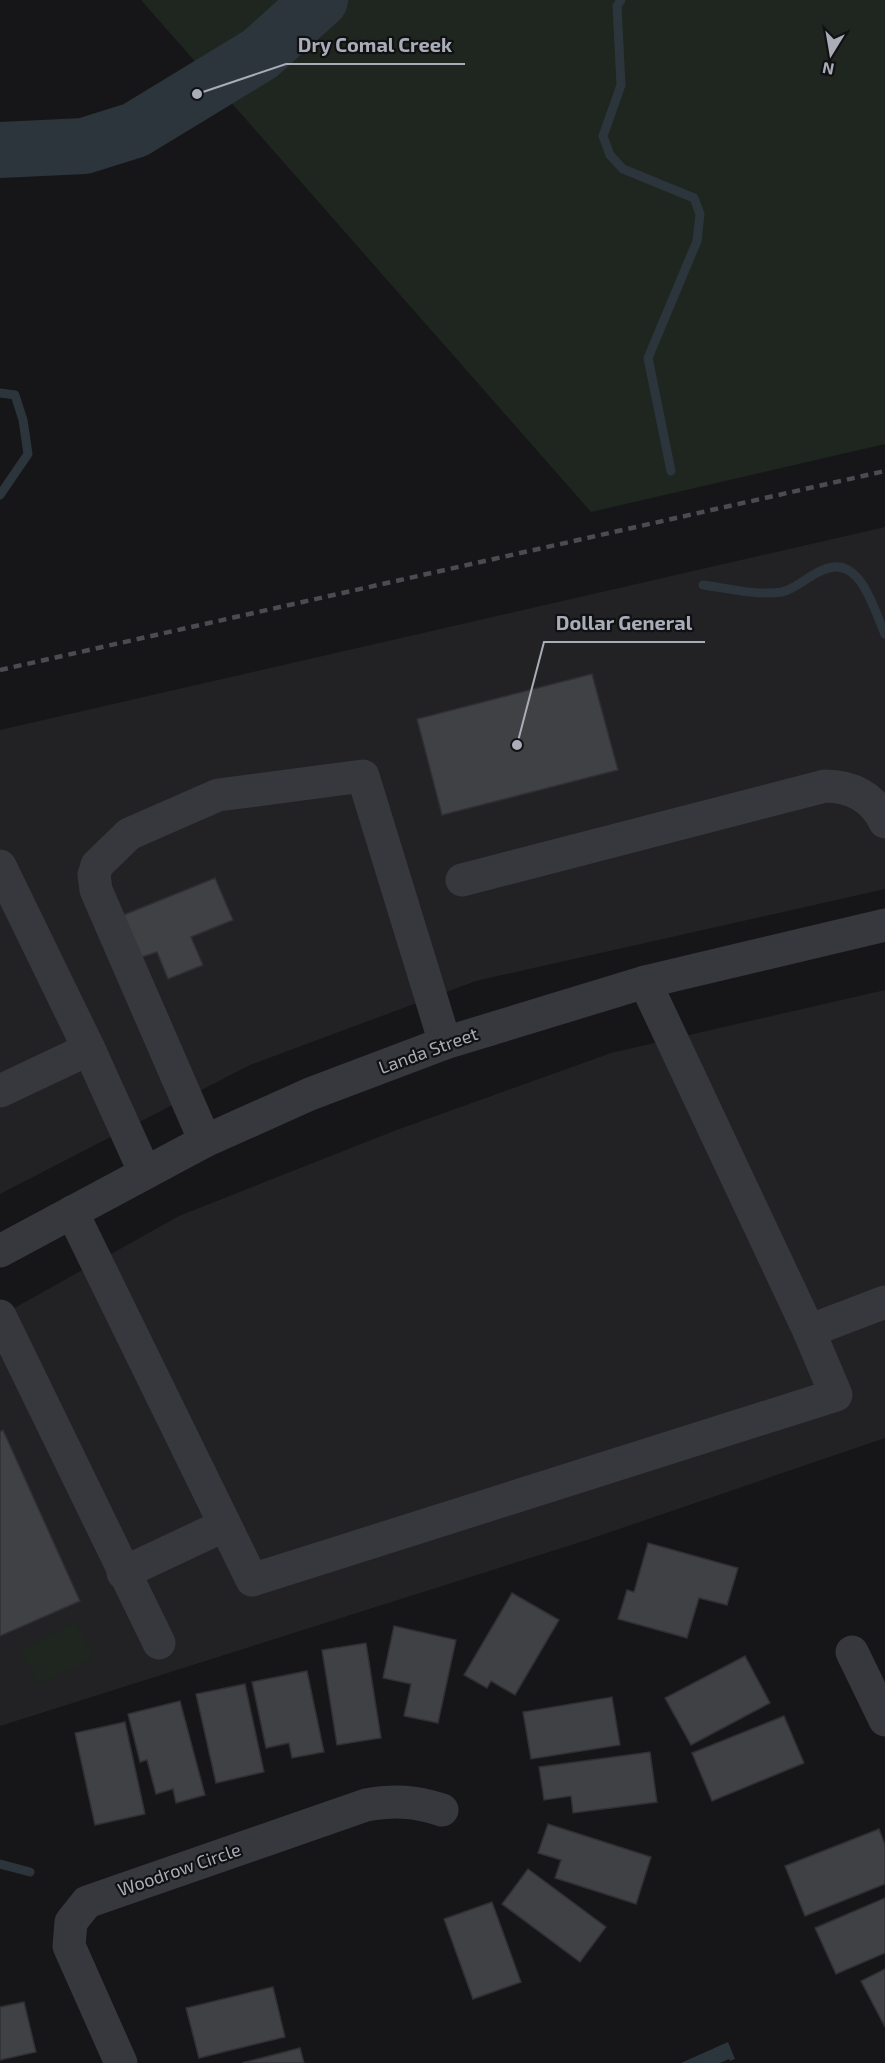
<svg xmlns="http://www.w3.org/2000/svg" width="885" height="2063" font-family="'Exo 2',sans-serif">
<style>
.built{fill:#222225}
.green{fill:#1e261f}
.water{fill:#2c353c}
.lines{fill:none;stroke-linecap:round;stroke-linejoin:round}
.stream{stroke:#2c353c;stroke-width:9}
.river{stroke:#2c353c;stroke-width:56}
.building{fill:#404145;stroke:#303034;stroke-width:1.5}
.minor{stroke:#37383d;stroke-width:33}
.rail{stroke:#4a4c52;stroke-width:4.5;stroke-dasharray:8 6;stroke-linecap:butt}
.labels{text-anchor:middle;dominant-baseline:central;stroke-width:4.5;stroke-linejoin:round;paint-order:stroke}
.street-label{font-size:18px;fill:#a8adb8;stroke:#111113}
.leader{fill:none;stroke:#a8adb8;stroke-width:2}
.callout-dot{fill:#a8adb8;stroke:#111113;stroke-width:2}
.callout-label{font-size:20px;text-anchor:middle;font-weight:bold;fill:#a8adb8;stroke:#111113;stroke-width:4.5;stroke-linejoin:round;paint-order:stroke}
</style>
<rect width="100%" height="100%" fill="#161618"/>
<g class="built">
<path d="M885,527v362l-409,92 -226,84 -250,129v-464z"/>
<path d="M885,990v448l-298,102 -587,186v-410l179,-100 215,-85 217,-78z"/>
</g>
<g class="green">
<path d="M141,0h744v444l-294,68z"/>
<path d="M76,1622l18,36 -56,27 -17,-35z"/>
</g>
<path class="water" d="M728,2042l7,17 -5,2 -1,-2 -9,4h-39z"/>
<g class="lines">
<g class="stream">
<path d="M621,0l-4,6 4,79 -18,51 7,19 13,14 71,29 6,16 -3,27 -49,117 23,113"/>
<path d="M0,393l15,2 8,25 5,34 -28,41"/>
<path d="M703,585c24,3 54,11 79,7 14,-3 27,-17 41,-22 37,-17 50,38 62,64"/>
<path d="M0,1864l30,8"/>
</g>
<path class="river" d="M0,150l84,-4 51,-16 125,-76 60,-54"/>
</g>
<g class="building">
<path d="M592,674l26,96 -176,45 -25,-96z"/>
<path d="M215,878l18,42 -42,17 12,28 -35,14 -11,-27 -18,6 -18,-42z"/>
<path d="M3,1430l77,171 -80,35v-204z"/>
<path d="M648,1543l90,25 -11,37 -28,-7 -12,40 -69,-19 9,-29 7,2z"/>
<path d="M512,1593l47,27 -44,75 -24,-14 -4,7 -23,-13z"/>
<path d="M394,1626l62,14 -18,83 -34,-7 7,-32 -28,-6z"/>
<path d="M366,1643l15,95 -44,7 -15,-95z"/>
<path d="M745,1656l25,47 -79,42 -26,-47z"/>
<path d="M307,1671l17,81 -32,6 -3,-15 -23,5 -14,-66z"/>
<path d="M245,1684l19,88 -48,11 -20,-89z"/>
<path d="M612,1697l8,48 -89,14 -8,-47z"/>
<path d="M180,1701l25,94 -29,8 -3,-14 -17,5 -9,-34 -7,2 -12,-48z"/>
<path d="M784,1716l20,47 -92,38 -20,-48z"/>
<path d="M125,1722l20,92 -50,11 -20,-92z"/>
<path d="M650,1752l7,50 -84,11 -2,-17 -27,4 -5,-33z"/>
<path d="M548,1824l103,33 -15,47 -81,-26 6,-18 -23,-7z"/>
<path d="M879,1829l6,16v39l-80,32 -20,-50z"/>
<path d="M528,1869l78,58 -26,35 -78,-58z"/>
<path d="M885,1898v55l-49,21 -21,-46z"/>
<path d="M492,1902l29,80 -48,17 -29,-80z"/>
<path d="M885,1969v58l-24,-46z"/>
<path d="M273,1987l12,50 -86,21 -13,-50z"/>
<path d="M24,2002l12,50 -36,8v-53z"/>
<path d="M300,2048l4,15h-62z"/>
</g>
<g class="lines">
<g class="minor">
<path d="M0,866l89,183 56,124"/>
<path d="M462,880l363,-94c27,0 48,11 60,36"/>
<path d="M645,982l164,349"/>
<path d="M0,1091l89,-42"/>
<path d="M205,1141l-109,-251 -2,-15 3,-10 32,-31 89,-39 145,-19 82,267"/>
<path d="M72,1212l180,368 584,-185 -27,-64 76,-29"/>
<path d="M0,1251l205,-110 105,-47 135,-51 200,-61 240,-57"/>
<path d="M0,1316l159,327"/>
<path d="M123,1573l102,-48"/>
<path d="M852,1652l33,68"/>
<path d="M121,2063l-52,-117 2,-24 16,-20 279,-97c28,-5 49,-4 76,5"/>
</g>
<path class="rail" d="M0,670l885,-199"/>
</g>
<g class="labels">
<g class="street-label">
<text transform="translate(428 1050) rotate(-20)">Landa Street</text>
<text transform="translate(179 1869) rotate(-19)">Woodrow Circle</text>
</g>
</g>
<path class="leader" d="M197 94L286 64H465M517 745L544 642H705"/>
<g class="callout-dot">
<circle cx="197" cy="94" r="6"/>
<circle cx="517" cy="745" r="6"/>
</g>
<g class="callout-label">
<text x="375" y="52">Dry Comal Creek</text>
<text x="624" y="630">Dollar General</text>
</g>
<g transform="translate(831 54) rotate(191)" stroke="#111113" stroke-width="4.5" paint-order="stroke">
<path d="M0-4.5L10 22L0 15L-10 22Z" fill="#a8adb8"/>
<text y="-9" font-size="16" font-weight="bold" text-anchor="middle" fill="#a8adb8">N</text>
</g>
</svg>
